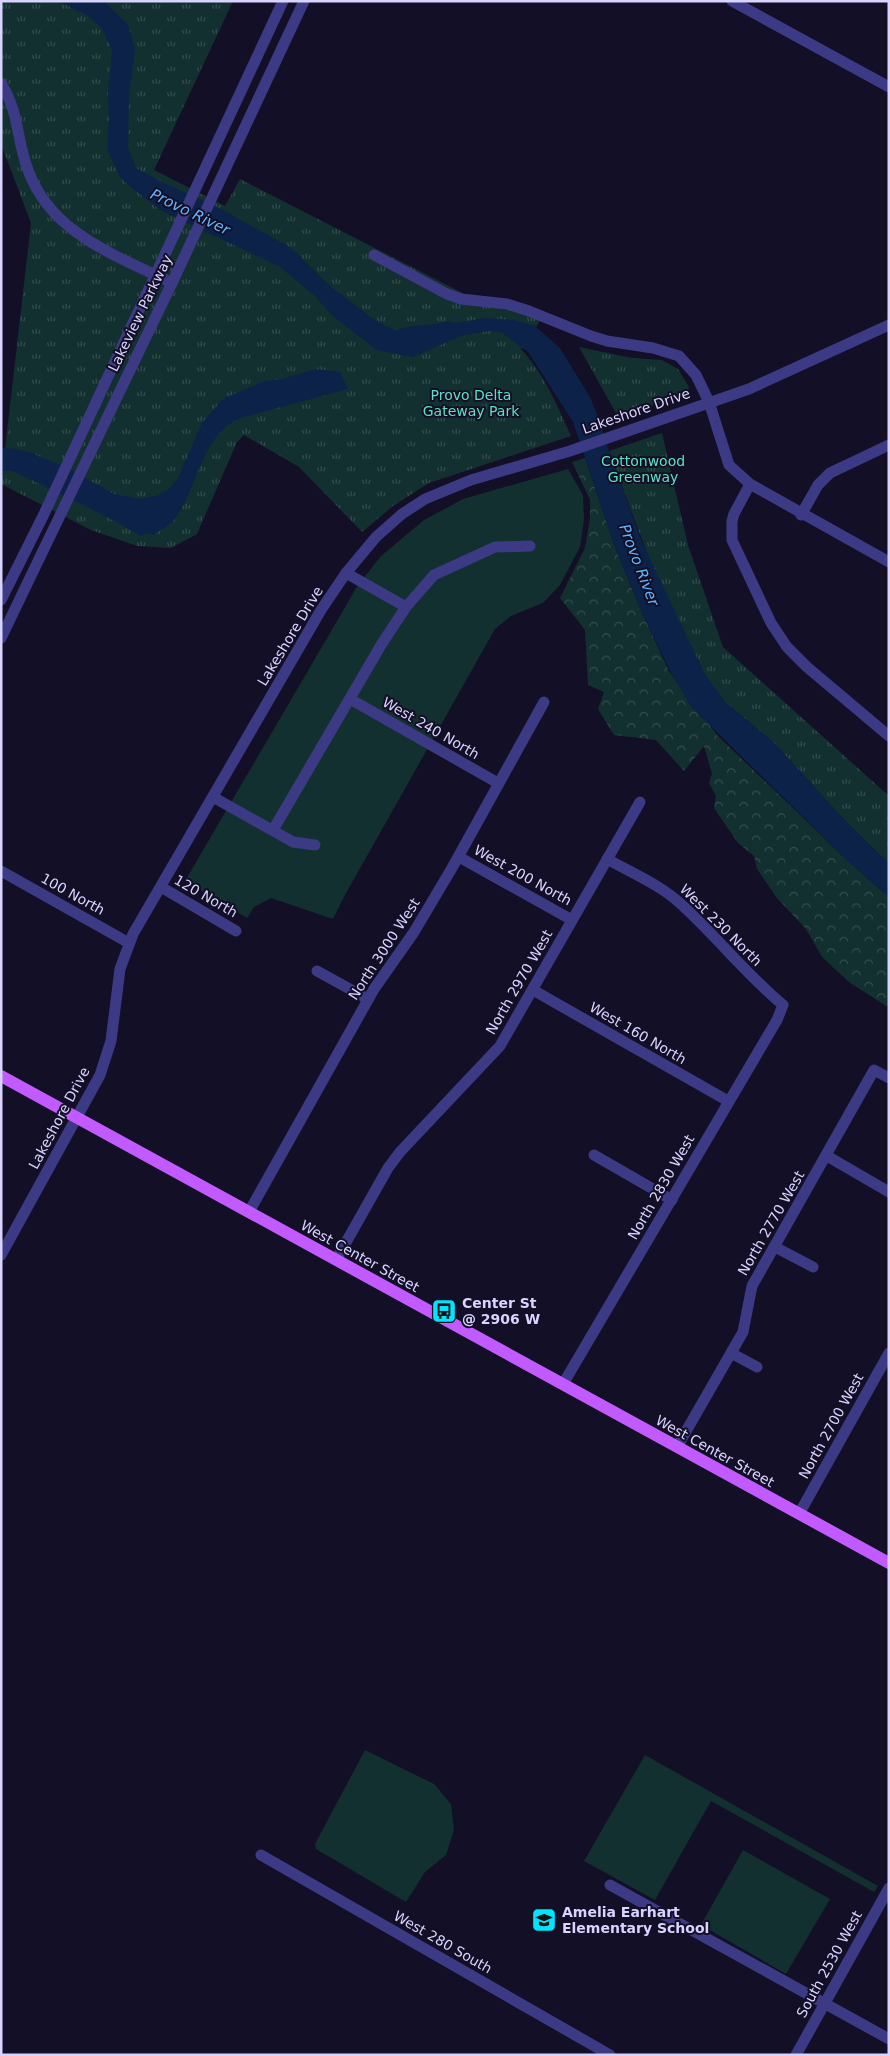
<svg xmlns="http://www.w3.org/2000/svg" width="890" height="2056" font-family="'DejaVu Sans',sans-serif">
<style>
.green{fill:#12302f}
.forest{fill:url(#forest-crowns)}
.park{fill:url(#park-tufts)}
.water{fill:#0c2248}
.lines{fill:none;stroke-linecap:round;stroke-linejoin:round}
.minor{stroke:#3d3a85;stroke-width:11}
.major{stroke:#c25bff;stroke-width:12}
.labels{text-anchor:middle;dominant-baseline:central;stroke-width:4;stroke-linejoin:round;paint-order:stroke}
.street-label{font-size:14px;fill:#d9d4ff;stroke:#130f26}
.park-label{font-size:14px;fill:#5fe0c0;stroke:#130f26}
.poi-label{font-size:14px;font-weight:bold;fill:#d9d4ff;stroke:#130f26;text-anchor:start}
.water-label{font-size:15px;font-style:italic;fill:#62b6ff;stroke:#130f26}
</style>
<defs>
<pattern id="forest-crowns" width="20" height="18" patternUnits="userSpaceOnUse" patternTransform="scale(1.25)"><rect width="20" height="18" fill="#12302f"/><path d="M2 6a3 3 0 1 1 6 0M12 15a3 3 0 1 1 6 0" fill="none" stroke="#344d4e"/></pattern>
<pattern id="park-tufts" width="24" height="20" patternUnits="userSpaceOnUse" patternTransform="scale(1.25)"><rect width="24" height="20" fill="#12302f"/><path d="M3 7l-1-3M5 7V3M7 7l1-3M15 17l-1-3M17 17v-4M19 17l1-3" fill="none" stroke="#344d4e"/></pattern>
</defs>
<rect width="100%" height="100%" fill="#130f26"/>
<g class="green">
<path d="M568,469l15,26 1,25 -4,27 -20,38 -17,18 -32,13 -16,13 -150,266 -12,24 -62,-21 -17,9 -7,11 -62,-37 173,-296 23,-29 43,-36 39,-21z"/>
<path d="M365,1750l69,34 17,20 3,26 -8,25 -21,17 -19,30 -90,-53 -1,-5z"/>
<path d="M645,1755l233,131 -4,6 -163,-91 -56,99 -71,-39z"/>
<path d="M743,1850l87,49 -44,75 -85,-49z"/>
</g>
<path class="forest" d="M585,458l31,92 27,65 26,56 48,64 131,126c14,11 26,25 41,35v110h-3l-37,-24 -27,-25 -16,-28 -29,-31 -20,-29 -3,-13 -16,-13 -24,-35 2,-12 -7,-13 3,-9 -8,-28 -20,25 -28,-31 -42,-5 -16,-26 6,-17 -16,-7 -3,-55 -25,-32 25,-50 5,-29v-19l-18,-38z"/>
<g class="park">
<path d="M1,1h232l-79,169 71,36 15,-27 246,126 19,2 36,11 -16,31 -5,-1c24,25 37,57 51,88l-142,47 -36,23 -31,26 -63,-65 -55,-32 -7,7 -40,92 -26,14 -34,-2 -46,-16 -90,-46 30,-261 -30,-79z"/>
<path d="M579,347l53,11 30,2 16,9 11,18 -5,10 -67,18z"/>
<path d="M662,433l26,112 35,102 166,149v68l-43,-42 -72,-79 -49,-41 -11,-14 -10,-15 -53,-109 -42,-113z"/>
</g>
<g class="water">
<path d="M58,1h46l24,24 7,24 -6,48 -1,51 8,20 24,13 63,29 68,38 39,38 46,35 18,9 19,-4 23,-2 14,-3 6,2 29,-5 29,2 21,6 25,22 30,49 9,22 10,32 33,91 62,131 21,29 49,41 72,79 43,42v32c-15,-10 -27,-24 -41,-35l-156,-153 -22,-37 -27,-56 -27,-65 -43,-128 -45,-70 -27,-20 -11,-1 -26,4 -52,22 -35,-7 -43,-33 -19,-21 -35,-29 -120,-57 -39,-31 -14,-30 2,-32 -1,-23 4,-43 -10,-23 -15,-13z"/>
<path d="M316,369l24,3 8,17 -108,29c-39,17 -42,69 -65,101 -5,6 -15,11 -21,16l-8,-2 -5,3c-41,-24 -85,-44 -128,-65h-12v-23l16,1 12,3 38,16 47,26 25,5 17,-3 13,-7 9,-11 24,-55 21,-24 41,-18 18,-2z"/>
</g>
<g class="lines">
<g class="minor">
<path d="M732,1l157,86"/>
<path d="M1,83c19,31 15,56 27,87 23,64 88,85 144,113"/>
<path d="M374,255l73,39 14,5 46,5 22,7 62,25 16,5 46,7 26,8 17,19 13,27 20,63 21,19 139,78"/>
<path d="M750,484l-16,30 -2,7v19l39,83 16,24 20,20 82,69"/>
<path d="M801,515l17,-30 12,-12 59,-28"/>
<path d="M346,573l60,34"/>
<path d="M1,600l43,-86 239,-513"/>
<path d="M1,638l171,-355 132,-282"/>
<path d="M350,699l148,84"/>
<path d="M213,797l80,45 22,3"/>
<path d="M273,830l108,-185 25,-38 28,-32 61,-28 35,-1"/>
<path d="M459,857l113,63"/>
<path d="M1,871l128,72"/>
<path d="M161,887l75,44"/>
<path d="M317,971l51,28"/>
<path d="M533,990l195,111"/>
<path d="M594,1155l78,45"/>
<path d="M827,1156l62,36"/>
<path d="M249,1212l125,-223 40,-57 38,-64 92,-166"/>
<path d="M775,1247l38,20"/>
<path d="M1,1255l99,-180 11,-34 9,-72 13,-35 188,-324 25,-37 30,-36 26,-23 23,-15 46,-19 99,-29 179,-62 140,-64"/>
<path d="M336,1260l52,-92 12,-16 100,-106 140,-244"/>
<path d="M731,1353l26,14"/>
<path d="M563,1384l214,-364 6,-15c-37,-31 -66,-68 -101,-100 -21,-20 -50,-32 -75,-46"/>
<path d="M677,1447l66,-115 9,-46 122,-216 15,8"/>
<path d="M799,1514l90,-161"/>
<path d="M261,1855l349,200"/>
<path d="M610,1885l279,154"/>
<path d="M796,2055l93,-167"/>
</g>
<path class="major" d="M1,1076l888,487"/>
</g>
<defs>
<symbol id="bus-square" viewBox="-11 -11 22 22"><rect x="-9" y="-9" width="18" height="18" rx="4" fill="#00e5ff" stroke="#130f26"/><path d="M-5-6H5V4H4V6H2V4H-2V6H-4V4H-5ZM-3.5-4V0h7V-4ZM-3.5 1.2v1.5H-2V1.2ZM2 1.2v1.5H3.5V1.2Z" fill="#111"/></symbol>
<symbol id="school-square" viewBox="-11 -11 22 22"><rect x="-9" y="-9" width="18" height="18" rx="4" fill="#00e5ff" stroke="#130f26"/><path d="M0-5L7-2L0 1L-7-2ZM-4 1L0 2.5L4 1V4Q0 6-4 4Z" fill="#111"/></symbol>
</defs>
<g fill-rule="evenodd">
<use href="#bus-square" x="430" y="1297" width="28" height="28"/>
<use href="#school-square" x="530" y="1906" width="28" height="28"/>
</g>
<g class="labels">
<g class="street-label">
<text transform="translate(140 313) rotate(-64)">Lakeview Parkway</text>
<text transform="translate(636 411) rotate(-19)">Lakeshore Drive</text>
<text transform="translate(290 636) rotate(-59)">Lakeshore Drive</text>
<text transform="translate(431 728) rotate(30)">West 240 North</text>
<text transform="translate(523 875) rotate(29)">West 200 North</text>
<text transform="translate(73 894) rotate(29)">100 North</text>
<text transform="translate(206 896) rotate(30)">120 North</text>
<text transform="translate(721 925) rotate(45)">West 230 North</text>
<text transform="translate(384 949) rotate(-57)">North 3000 West</text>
<text transform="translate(519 982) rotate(-60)">North 2970 West</text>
<text transform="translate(638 1033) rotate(30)">West 160 North</text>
<text transform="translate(59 1118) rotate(-62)">Lakeshore Drive</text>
<text transform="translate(661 1187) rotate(-60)">North 2830 West</text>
<text transform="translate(771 1223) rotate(-60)">North 2770 West</text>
<text transform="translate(360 1256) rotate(29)">West Center Street</text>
<text transform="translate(831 1426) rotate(-61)">North 2700 West</text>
<text transform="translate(715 1451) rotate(29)">West Center Street</text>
<text transform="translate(443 1942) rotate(30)">West 280 South</text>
<text transform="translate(829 1964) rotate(-61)">South 2530 West</text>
</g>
<g class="park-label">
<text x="471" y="395">Provo Delta<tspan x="471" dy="16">Gateway Park</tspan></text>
<text x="643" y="461">Cottonwood<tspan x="643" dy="16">Greenway</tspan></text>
</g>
<g class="poi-label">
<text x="462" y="1303">Center St<tspan x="462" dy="16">@ 2906 W</tspan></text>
<text x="562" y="1912">Amelia Earhart<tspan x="562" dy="16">Elementary School</tspan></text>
</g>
<g class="water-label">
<text transform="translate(190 212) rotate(26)">Provo River</text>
<text transform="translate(639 565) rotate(69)">Provo River</text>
</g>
</g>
<rect width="890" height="2056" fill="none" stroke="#d9d4ff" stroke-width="5"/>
</svg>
